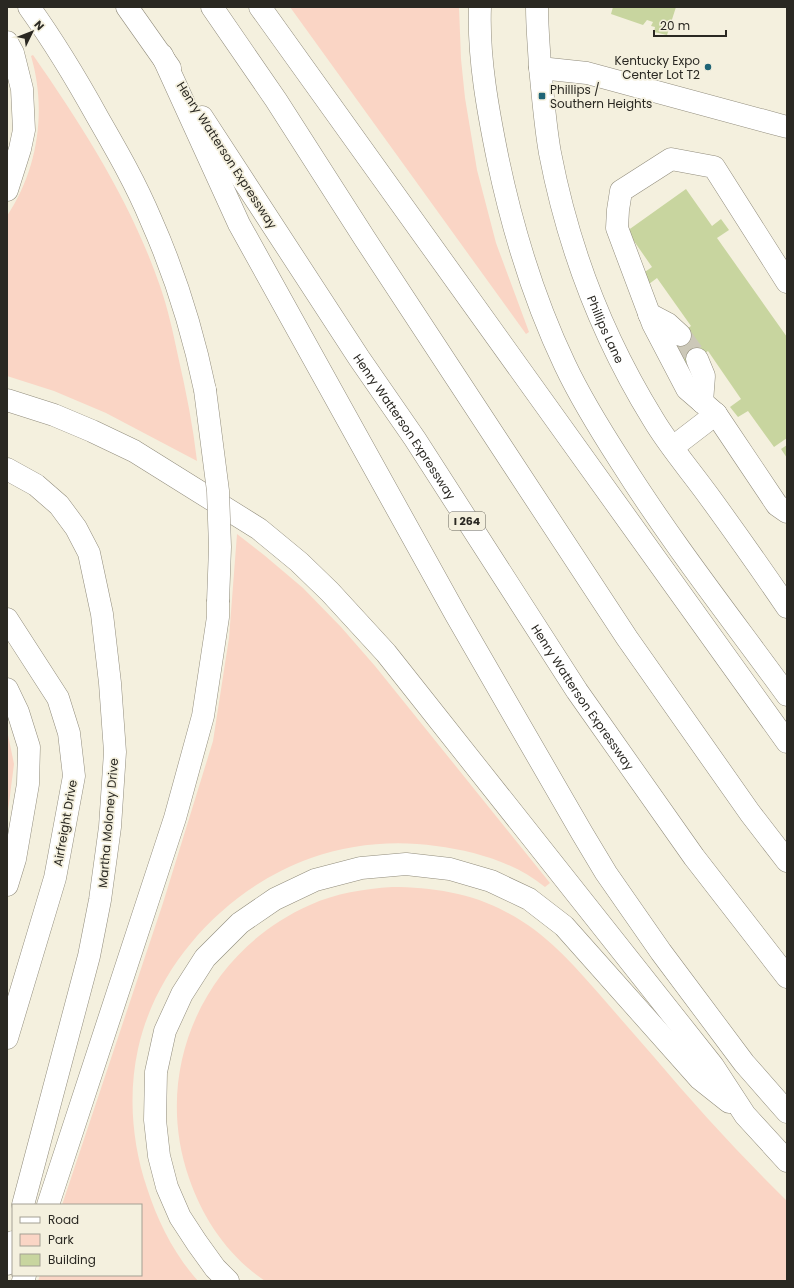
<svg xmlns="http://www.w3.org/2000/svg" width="794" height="1288" font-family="Poppins,sans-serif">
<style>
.green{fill:#fad5c5}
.building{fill:#c8d59f}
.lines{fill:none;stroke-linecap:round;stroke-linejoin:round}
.minor-tunnel{stroke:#ccc8b8;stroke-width:22;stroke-dasharray:22 11;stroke-linecap:butt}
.minor-casing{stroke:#918c7c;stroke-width:23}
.major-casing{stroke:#918c7c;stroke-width:23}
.highway-casing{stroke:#918c7c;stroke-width:23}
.minor{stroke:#fff;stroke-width:22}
.major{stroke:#fff;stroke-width:22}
.highway{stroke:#fff;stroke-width:22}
.highway-bridge-casing{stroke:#918c7c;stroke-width:23;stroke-linecap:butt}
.highway-bridge{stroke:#fff;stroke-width:22}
.poi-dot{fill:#1f6475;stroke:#f4f0de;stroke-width:1.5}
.labels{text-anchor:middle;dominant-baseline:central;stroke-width:3.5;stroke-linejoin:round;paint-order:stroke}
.shield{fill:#f4f0de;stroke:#67645a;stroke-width:1}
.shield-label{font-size:11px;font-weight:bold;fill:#2a2822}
.poi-label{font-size:12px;fill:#2a2822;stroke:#f4f0de;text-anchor:end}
.street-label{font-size:12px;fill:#2a2822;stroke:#f4f0de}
</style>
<rect width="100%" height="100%" fill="#f4f0de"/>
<g class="green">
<path d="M290,7h169l2,52 4,39 12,72 19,73 33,89 -3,2z"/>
<path d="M33,55c50,72 98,147 127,231 8,23 13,46 18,70 8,35 15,70 19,105l-91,-48 -52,-22 -47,-15v-160c31,-47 40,-106 24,-160z"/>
<path d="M237,534l27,21 39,33 38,39 34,39 175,217 -5,4c-31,-25 -71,-36 -109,-41 -42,-6 -85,-2 -125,12 -82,29 -154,104 -173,191 -10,45 -6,95 9,139 11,34 27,66 51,93h-160l2,-6h101v-70h-79l101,-302 50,-162 16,-103z"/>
<path d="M7,730l7,34 -7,55z"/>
<path d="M392,887c39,0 80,6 114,25 39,20 66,51 94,83 18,21 36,41 54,62 42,50 86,98 133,144v80h-522c-37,-25 -62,-62 -76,-103 -38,-109 16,-227 121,-273 26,-12 54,-16 82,-18z"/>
</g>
<g class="building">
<path d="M613,7h63l-9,28 -13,-3 1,-5 -4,-1 2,-4 -6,-2 -4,5 -32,-11z"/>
<path d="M686,189l26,37 9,-7 8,11 -12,8 70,99v101l-13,9 -26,-36 -10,6 -8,-10 11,-8 -33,-48 -23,16 -17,-24 23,-17 -34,-48 -8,6 -7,-10 10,-7 -25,-36z"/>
<path d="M787,445v13l-6,-9z"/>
</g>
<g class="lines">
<path class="minor-tunnel" d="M680,335l17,24"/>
<defs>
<g id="minor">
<path d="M540,68l47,5 200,54"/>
<path d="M787,282l-73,-115 -43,-8 -50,32 -3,19 -1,18 36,96 34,65 29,25 61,91 10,7"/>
<path d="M649,314l19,10 12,11"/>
<path d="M697,359l7,17 -2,26"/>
<path d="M673,447l43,-33"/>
<path d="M7,469l29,16 23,20 17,23 13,25 13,61 8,69 5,69 -5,75 -10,73 -11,56 -66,249"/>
<path d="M7,619l51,79 11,35 5,43 -19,102 -48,160"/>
<path d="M7,689l11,23 11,35 -1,37 -13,75 -8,26"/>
<path d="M7,1264l6,-22"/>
</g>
<g id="major">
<path id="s1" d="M537,7c0,20 2,40 3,60 3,29 5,58 10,86 18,94 53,185 103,266 16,27 37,51 55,76 27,37 53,74 79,112"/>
</g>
<g id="highway">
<path d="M29,7c25,35 48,73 69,111 19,33 38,66 53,102 24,54 42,112 54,170"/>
<path d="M127,7l43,61"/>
<path d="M212,7l64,93 89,139 262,399 123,175 37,48"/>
<path d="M260,7l527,735"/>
<path d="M480,7c-2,50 8,104 18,153 15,71 36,140 67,205 16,34 36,66 56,97 51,81 110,156 166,233"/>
<path d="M7,42l6,11 9,36 2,41 -4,19 -13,41"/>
<path d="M162,55l77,169 217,391 126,218 24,40 55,79 83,111 43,49"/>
<path id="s2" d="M202,117l157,241 56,81 162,252 117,166 93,120"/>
<path d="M7,400l47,15 38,16 42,20 125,78 40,33 31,30 56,61 327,413 32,49 42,46"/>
<path d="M48,1205l127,-387 28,-102 15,-99v-15"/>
<path d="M23,1281l2,-6"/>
<path d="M228,1281l-13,-13 -18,-25 -17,-26 -13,-30 -8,-31 -4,-36 1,-48 9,-41 17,-37 23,-36 35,-35 35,-24 40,-19 46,-12 45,-4 44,5 41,12 38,18 35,27 136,153 29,23"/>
</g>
</defs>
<use href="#minor" class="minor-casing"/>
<use href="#major" class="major-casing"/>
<use href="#highway" class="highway-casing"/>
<use href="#minor" class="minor"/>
<use href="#major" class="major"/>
<use href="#highway" class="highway"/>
<defs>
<path id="highway-bridge" d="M205,390l13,101 2,56 -2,55"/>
</defs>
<use href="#highway-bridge" class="highway-bridge-casing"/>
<use href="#highway-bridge" class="highway-bridge"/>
</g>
<g class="poi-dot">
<circle cx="708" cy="67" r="4"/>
<rect x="538" y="92" width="8" height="8" rx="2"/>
</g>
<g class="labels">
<rect class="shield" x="449" y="512" width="36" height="18" rx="3"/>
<g class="shield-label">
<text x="467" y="521">I 264</text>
</g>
<g class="poi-label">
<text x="700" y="60">Kentucky Expo<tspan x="700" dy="14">Center Lot T2</tspan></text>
<text x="550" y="89" text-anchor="start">Phillips /<tspan x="550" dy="14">Southern Heights</tspan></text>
</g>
<g class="street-label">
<text transform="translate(227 155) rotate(57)">Henry Watterson Expressway</text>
<text stroke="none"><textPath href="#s1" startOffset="332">Phillips Lane</textPath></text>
<text stroke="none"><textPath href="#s2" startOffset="370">Henry Watterson Expressway</textPath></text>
<text stroke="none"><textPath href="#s2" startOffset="694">Henry Watterson Expressway</textPath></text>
<text transform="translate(65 823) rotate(-80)">Airfreight Drive</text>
<text transform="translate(108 823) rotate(-85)">Martha Moloney Drive</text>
</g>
</g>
<rect width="794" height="1288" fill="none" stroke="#2a2822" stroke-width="16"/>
<rect x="12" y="1204" width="130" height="72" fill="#f4f0de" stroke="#a3a093"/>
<rect x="20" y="1217" width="20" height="6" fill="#ffffff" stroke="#a3a093"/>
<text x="48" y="1224" font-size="12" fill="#2a2822">Road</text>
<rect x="20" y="1234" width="20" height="12" fill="#fad5c5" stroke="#a3a093"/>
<text x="48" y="1244" font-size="12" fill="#2a2822">Park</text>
<rect x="20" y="1254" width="20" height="12" fill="#c8d59f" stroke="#a3a093"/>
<text x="48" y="1264" font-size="12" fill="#2a2822">Building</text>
<g transform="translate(32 32) rotate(47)" stroke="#f4f0de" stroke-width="3" paint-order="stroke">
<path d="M0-3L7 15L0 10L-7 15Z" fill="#2a2822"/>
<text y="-6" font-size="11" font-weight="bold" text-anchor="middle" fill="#2a2822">N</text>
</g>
<path d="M654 30v6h72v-6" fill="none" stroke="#2a2822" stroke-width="2"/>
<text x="660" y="30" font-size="12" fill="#2a2822" stroke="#f4f0de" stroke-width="3" paint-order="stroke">20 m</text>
</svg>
